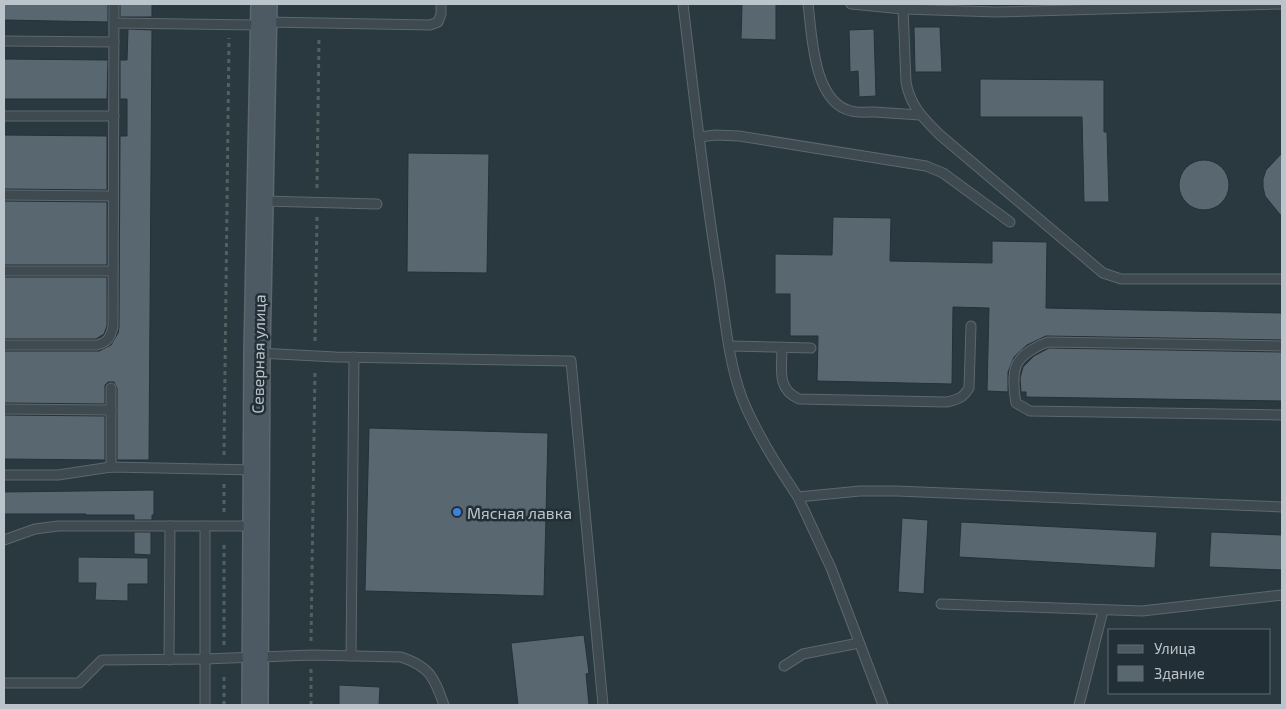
<svg xmlns="http://www.w3.org/2000/svg" width="1286" height="709" font-family="'Exo 2',sans-serif">
<style>
.building{fill:#596770;stroke:#253138}
.lines{fill:none;stroke-linecap:round;stroke-linejoin:round}
.service-casing{stroke:#5c676e;stroke-width:11}
.secondary-casing{stroke:#5c676e;stroke-width:28}
.path{stroke:#4e6260;stroke-width:3;stroke-dasharray:4 4;stroke-linecap:butt}
.service{stroke:#3e4a50;stroke-width:9}
.secondary{stroke:#4d5a63;stroke-width:25}
.shop-dot{fill:#3f7fe0;stroke:#232f36;stroke-width:2}
.labels{text-anchor:middle;dominant-baseline:central;stroke-width:5;stroke-linejoin:round;paint-order:stroke}
.street-label{font-size:16px;fill:#bbc4ca;stroke:#232f36}
.poi-label{font-size:16px;fill:#bbc4ca;stroke:#232f36;text-anchor:start}
</style>
<rect width="100%" height="100%" fill="#2a3840"/>
<g class="building">
<path d="M4,4h104v18l-104,-2z"/>
<rect x="120" y="4" width="32" height="13"/>
<path d="M742,4h34v36l-35,-1z"/>
<path d="M914,27h26l2,45h-27z"/>
<path d="M128,29l24,1 -3,430h-32v-72l-3,-6h-6l-3,3v19l-101,-1v-52h95l12,-6 7,-12 1,-6 1,-191h7v-37h-7v-39h7z"/>
<path d="M874,29l2,67 -17,1 -1,-26 -8,1 -1,-42z"/>
<path d="M4,59l104,1 -1,39h-103z"/>
<path d="M980,79l124,1v52h3l2,70h-25l-2,-85h-102z"/>
<path d="M4,135l103,1v54l-103,-1z"/>
<path d="M408,153l81,1 -2,119 -80,-1z"/>
<path d="M1282,153v64l-17,-21 -2,-9v-8l3,-9z"/>
<circle cx="1204" cy="185" r="25"/>
<path d="M4,201l103,1v63h-103z"/>
<path d="M833,217l58,1 -1,43 102,2v-22l55,1 -1,66 236,5v27l-236,-4 -19,9 -13,12 -6,15v20l-21,-1 2,-83 -36,-1 -1,77 -135,-3 1,-45h-28v-42h-15v-40l57,1z"/>
<path d="M4,277h103v49l-3,8 -8,5h-92z"/>
<path d="M1049,348l233,4v49l-256,-4v-5h-5l-1,-14 3,-11 11,-11z"/>
<path d="M4,415l101,1v44l-101,-1z"/>
<path d="M369,428l179,5 -4,163 -179,-5z"/>
<path d="M154,490v25h-2v5h-18v-5h-48v-1h-82v-22z"/>
<path d="M902,518l26,2 -4,74 -26,-2z"/>
<path d="M961,522l196,10 -2,36 -196,-11z"/>
<path d="M134,532h17v23l-17,-1z"/>
<path d="M1211,532l71,3v35l-73,-3z"/>
<path d="M78,557l70,1v26h-20v17l-33,-1 1,-17h-18z"/>
<path d="M584,635l5,38 -3,1 3,31h-71l-7,-62z"/>
<path d="M339,685l41,2 -1,18h-40z"/>
</g>
<g class="lines">
<defs>
<g id="service">
<path d="M683,4c11,92 21,183 36,275 6,39 9,81 23,119 14,35 35,68 56,99l62,-6h37l385,16"/>
<path d="M808,4c4,31 5,98 43,107 7,2 16,1 23,1 15,1 31,2 46,3"/>
<path d="M851,4l52,5 94,3 285,-8"/>
<path d="M903,9l3,73c4,24 18,37 34,53l163,138 18,6h161"/>
<path d="M266,22l164,3 8,-3 3,-8v-10"/>
<path d="M114,23l147,2"/>
<path d="M4,41l110,1"/>
<path d="M4,116h110"/>
<path d="M699,137l17,-2 23,1 187,30 17,7 67,49"/>
<path d="M4,195l109,1"/>
<path d="M263,201l114,3"/>
<path d="M4,271h109"/>
<path d="M4,345h93c11,-3 13,-7 16,-18l1,-323"/>
<path d="M729,346l82,2"/>
<path d="M1282,346l-234,-4c-10,3 -26,12 -31,22 -5,10 -3,29 -1,39l14,8 252,4"/>
<path d="M782,347c0,21 -6,42 17,52l147,3c11,-2 17,-4 23,-14l2,-62"/>
<path d="M258,353l78,4 235,4 32,344"/>
<path d="M4,409l107,1"/>
<path d="M111,467v-79"/>
<path d="M4,475h54l53,-8 144,3"/>
<path d="M798,497l33,71 52,137"/>
<path d="M205,526v179"/>
<path d="M4,540l31,-11 23,-3h196"/>
<path d="M941,604l201,7 140,-16"/>
<path d="M351,656l3,-299"/>
<path d="M169,660l1,-134"/>
<path d="M784,666l19,-12 56,-11"/>
<path d="M4,683h75l23,-23 103,-1 106,-4 90,2c30,10 33,21 43,48"/>
<path d="M1079,705l24,-94"/>
</g>
<path id="secondary" d="M255,705l2,-352 7,-349"/>
</defs>
<use href="#service" class="service-casing"/>
<use href="#secondary" class="secondary-casing"/>
<g class="path">
<path d="M317,188l2,-151"/>
<path d="M315,341l2,-124"/>
<path d="M224,455l5,-417"/>
<path d="M224,512v-29"/>
<path d="M311,641l4,-272"/>
<path d="M224,645v-104"/>
<path d="M224,705v-32"/>
<path d="M311,705v-36"/>
</g>
<use href="#service" class="service"/>
<use href="#secondary" class="secondary"/>
</g>
<circle class="shop-dot" cx="457" cy="512" r="5"/>
<g class="labels">
<g class="street-label">
<text transform="translate(258 354) rotate(-89)">Северная улица</text>
</g>
<g class="poi-label">
<text x="467" y="512">Мясная лавка</text>
</g>
</g>
<rect width="1286" height="709" fill="none" stroke="#bbc4ca" stroke-width="10"/>
<rect x="1108" y="629" width="162" height="65" fill="#232f36" stroke="#606b71"/>
<rect x="1118" y="645" width="25" height="8" fill="#4d5a63" stroke="#606b71"/>
<text x="1154" y="654" font-size="15" fill="#bbc4ca">Улица</text>
<rect x="1118" y="666" width="25" height="15" fill="#596770" stroke="#606b71"/>
<text x="1154" y="679" font-size="15" fill="#bbc4ca">Здание</text>
</svg>
